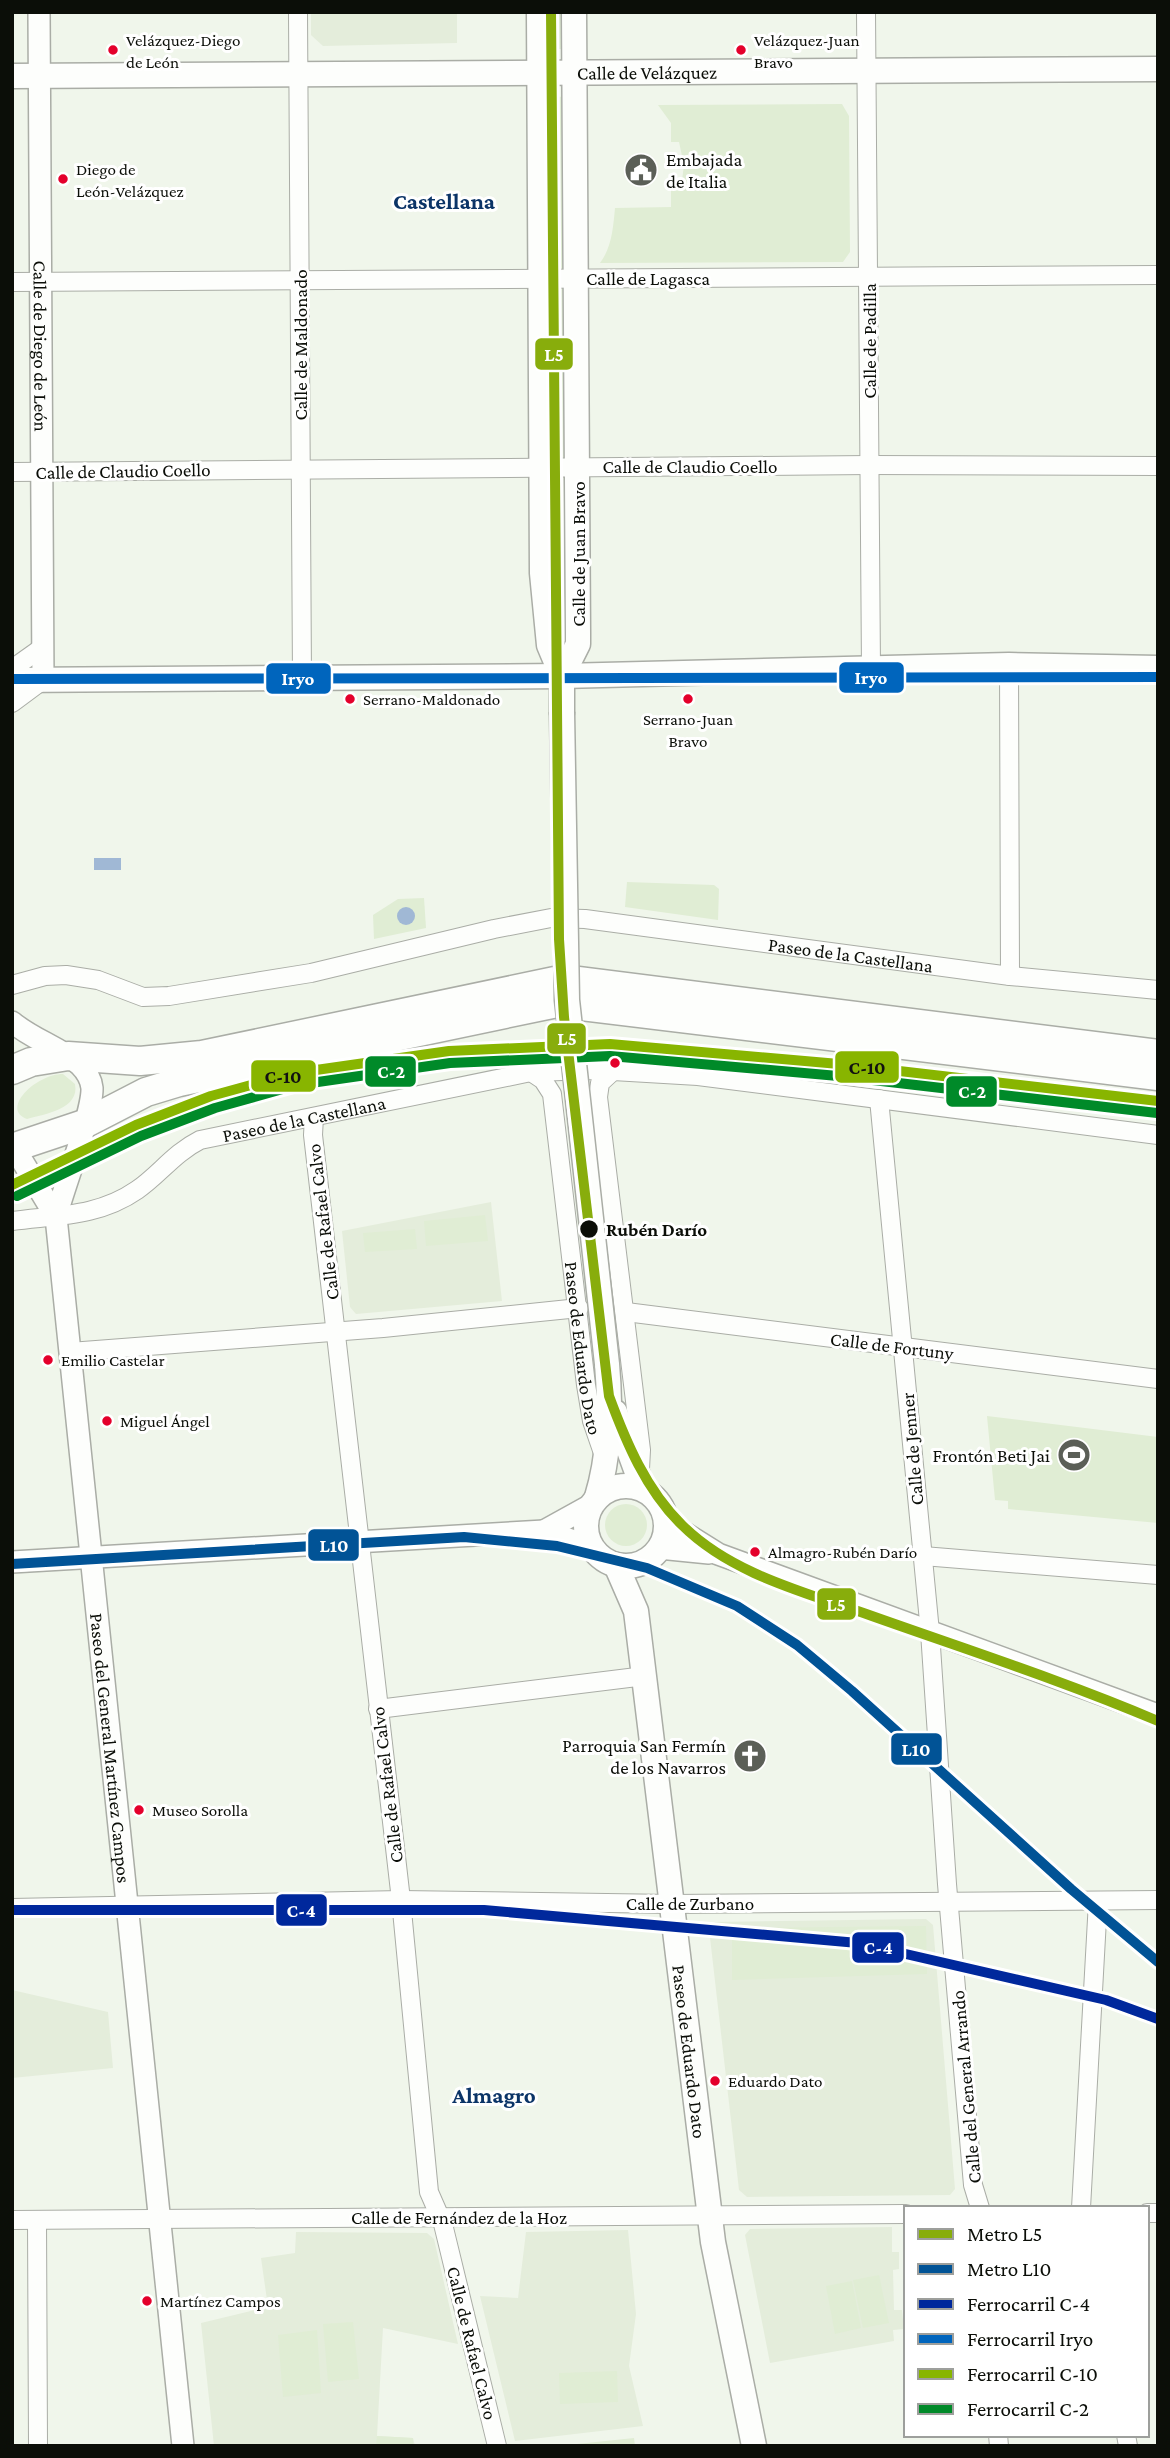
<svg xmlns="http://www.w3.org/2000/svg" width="1170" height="2458" font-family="'Crimson Pro',serif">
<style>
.built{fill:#e4eddb}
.green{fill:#e0edd4}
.water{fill:#a0b8d5}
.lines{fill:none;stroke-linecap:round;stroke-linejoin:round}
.minor-casing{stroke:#aaada6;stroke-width:20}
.tertiary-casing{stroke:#aaada6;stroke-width:24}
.secondary-casing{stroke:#aaada6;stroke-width:27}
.trunk-casing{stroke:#aaada6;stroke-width:31}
.minor{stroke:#fdfefc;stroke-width:18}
.tertiary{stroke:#fdfefc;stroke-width:21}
.secondary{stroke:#fdfefc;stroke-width:24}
.trunk{stroke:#fdfefc;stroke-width:28}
.secondary-bridge-casing{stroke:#aaada6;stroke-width:27;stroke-linecap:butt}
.secondary-bridge{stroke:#fdfefc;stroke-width:24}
.rail-1-casing{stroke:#fff;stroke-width:16}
.rail-2-casing{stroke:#fff;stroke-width:16}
.rail-3-casing{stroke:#fff;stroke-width:16}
.rail-4-casing{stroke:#fff;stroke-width:16}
.rail-1{stroke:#00289c;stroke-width:10}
.rail-2{stroke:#0065bd;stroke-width:10}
.rail-3{stroke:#88b500;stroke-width:10}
.rail-4{stroke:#008a29;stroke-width:10}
.metro-1-casing{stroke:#fff;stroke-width:16}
.metro-2-casing{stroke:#fff;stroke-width:16}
.metro-1{stroke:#88ad0c;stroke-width:10}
.metro-2{stroke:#015396;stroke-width:10}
.bus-dot{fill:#e4002b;stroke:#fff;stroke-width:2.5}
.stop-dot{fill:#0b0e08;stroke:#fff;stroke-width:2.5}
.labels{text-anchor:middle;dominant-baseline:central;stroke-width:6;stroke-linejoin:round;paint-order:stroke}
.bus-label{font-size:17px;fill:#0b0e08;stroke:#fff;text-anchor:start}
.street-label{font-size:19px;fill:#0b0e08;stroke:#fff}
.poi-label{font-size:19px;fill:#0b0e08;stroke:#fff;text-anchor:end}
.stop-label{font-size:19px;font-weight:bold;fill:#0b0e08;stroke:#fff;text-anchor:start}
.quarter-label{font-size:23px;font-weight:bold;fill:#0b3467;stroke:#fff}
.line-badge{stroke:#fff;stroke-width:2.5}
.badge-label{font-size:19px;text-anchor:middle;font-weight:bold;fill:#fff}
.pale-badge-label{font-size:19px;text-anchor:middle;font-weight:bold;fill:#111}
</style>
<rect width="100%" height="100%" fill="#f0f6eb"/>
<g class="built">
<path d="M311,12h146v31l-134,3 -12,-11z"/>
<path d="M491,1202l11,99 -146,13 -6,-7 -8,-76z"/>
<path d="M926,1919l7,6 22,264 -5,6 -203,2 -8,-7 -30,-261 6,-7z"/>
<path d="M12,1990l96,22 5,56 -101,10z"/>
<path d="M892,2227v25h7v17l-6,1 1,40h8l2,19 -11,1 1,11 -124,22 -25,-128 5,-6z"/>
<path d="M628,2230l8,84 -7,52 14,60 -128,15 -35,-145 38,2 8,-66z"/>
<path d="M296,2232l131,1 7,6 24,105 -75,-16 -6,108 36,2 2,8h-201l-13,-123 67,-16 -7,-49 34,-5z"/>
</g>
<g class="green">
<rect x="545" y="12" width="19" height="37"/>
<path d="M544,96l22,1 1,172h-17z"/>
<path d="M842,104l7,12 1,136 -7,10 -243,1c12,-16 13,-35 15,-55l56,-1v-18l10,-1 3,-23 -5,-23h-8v-19l-13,-18z"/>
<path d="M546,286l22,1v171h-19z"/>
<path d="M627,882l87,3 5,4 -1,31 -93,-13z"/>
<path d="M424,898l2,30 -52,11 -1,-24 25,-16z"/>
<path d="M63,1074l12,10c5,25 -30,30 -48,35 -27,-10 9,-45 36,-45z"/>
<path d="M485,1215l3,26 -62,5 -2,-25z"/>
<path d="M415,1229l2,20 -52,3 -2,-19z"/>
<path d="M987,1416l171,21v86l-150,-14v-8l-13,-1z"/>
<circle cx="626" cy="1525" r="21"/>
<path d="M926,1926l1,48 -195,6v-52z"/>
<path d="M879,2275l10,48 -26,5 -10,-48z"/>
<path d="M852,2281l9,47 -26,6 -9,-48z"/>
<path d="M353,2322l6,57 -31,3 -5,-58z"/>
<path d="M317,2330l4,63 -38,4 -5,-62z"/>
<path d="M617,2371l1,31 -58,2 -1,-31z"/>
<path d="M377,2436l36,2v8h-37z"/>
<path d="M634,2438l1,8h-61l3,-2z"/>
</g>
<g class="water">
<rect x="94" y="858" width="27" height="12"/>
<circle cx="406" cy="916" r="9"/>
</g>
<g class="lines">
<defs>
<g id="minor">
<path d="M298,12l4,666"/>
<path d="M866,12l5,657"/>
<path d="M12,282l1146,-7"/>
<path d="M12,472l858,-7 288,1"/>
<path d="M1009,665l1,311"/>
<path d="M12,669l31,-22"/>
<path d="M12,703l31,-23"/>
<path id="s1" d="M12,985l33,-9 21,-1 32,5 45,17 26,-1 142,-23 183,-44 57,-11 34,1 425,57 148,14"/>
<path id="s2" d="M531,1072l12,8 9,14 34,291 6,36 11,32"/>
<path d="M612,1072l-12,11 -2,14 43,353 -1,19"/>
<path d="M879,1099l51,533 17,252 26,301 7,23"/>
<path d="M314,1117l-1,18 88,765 28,292 14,32 54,222"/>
<path id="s3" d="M12,1221c45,-6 86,-4 125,-31 22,-15 37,-37 63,-50l331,-68 65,-2 102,6 460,59"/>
<path d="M626,1312l532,67"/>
<path d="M70,1352l313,-24 196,-20"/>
<path d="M923,1556l235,19"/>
<path d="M378,1709l267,-33"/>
<path d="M12,1908l389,-8 271,4 486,-4"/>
<path d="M1081,2208l17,-307"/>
<path d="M1147,2213h11"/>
<path d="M12,2220l894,-6"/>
<path d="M37,2220l1,226"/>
<path d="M998,2435l1,11"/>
<path d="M1126,2435l2,11"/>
</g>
<g id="tertiary">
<path id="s4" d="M39,12l4,668"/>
<path id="s5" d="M12,1022c21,18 48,25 68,43 6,6 11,14 12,23 1,24 -29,101 -36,129l127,1229"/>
<path d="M12,1144l44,73"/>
<path d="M664,1514l19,18 35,22 440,161"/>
<path d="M544,1531l47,-26"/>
<path d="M659,1548l50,5"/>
<path d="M12,1562l532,-31 48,16"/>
</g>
<g id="secondary">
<path d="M539,12l3,561 7,72 13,31v36"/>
<path id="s6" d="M12,76l1146,-7"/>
<path d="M562,676l16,-32v-10l-4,-622"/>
<path d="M12,680l550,-4 447,-11 149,3"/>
<path d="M615,1412l28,77"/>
<circle cx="626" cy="1526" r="40"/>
<path d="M597,1497c13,-43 14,-88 10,-133"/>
<path id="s7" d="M616,1565l20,46 77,631 41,204"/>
</g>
<g id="trunk">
<path d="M12,1070l19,-8 37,-6 72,5 62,-6 353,-74h23l580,73"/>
<path d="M12,1148l72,-24 62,-32 33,-10 378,-79 601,73"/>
</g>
</defs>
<use href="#minor" class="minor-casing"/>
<use href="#tertiary" class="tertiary-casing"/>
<use href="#secondary" class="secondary-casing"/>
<use href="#trunk" class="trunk-casing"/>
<use href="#minor" class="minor"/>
<use href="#tertiary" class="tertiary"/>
<use href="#secondary" class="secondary"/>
<use href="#trunk" class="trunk"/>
<defs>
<path id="secondary-bridge" d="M562,712l5,288 40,364"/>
</defs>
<use href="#secondary-bridge" class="secondary-bridge-casing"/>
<use href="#secondary-bridge" class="secondary-bridge"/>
<defs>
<path id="rail-1" d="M12,1910h472l374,33 248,57 52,19"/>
<path id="rail-2" d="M12,679l1146,-2"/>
<path id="rail-3" d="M12,1185l124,-60 75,-29 84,-23 154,-22 161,-7 229,20 319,37"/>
<path id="rail-4" d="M17,1196l124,-60 74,-28 82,-23 153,-22 160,-7 228,20 319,37"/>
</defs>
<use href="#rail-1" class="rail-1-casing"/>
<use href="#rail-2" class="rail-2-casing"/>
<use href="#rail-3" class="rail-3-casing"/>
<use href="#rail-4" class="rail-4-casing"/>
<use href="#rail-1" class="rail-1"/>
<use href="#rail-2" class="rail-2"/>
<use href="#rail-3" class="rail-3"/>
<use href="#rail-4" class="rail-4"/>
<defs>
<path id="metro-1" d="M551,12l8,927 5,78 45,379c17,46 37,94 73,129 50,50 126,68 190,91 96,34 192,65 286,105"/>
<path id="metro-2" d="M12,1564l452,-27 93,9 90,22 90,38 60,39 55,46 219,198 87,73"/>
</defs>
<use href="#metro-1" class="metro-1-casing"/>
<use href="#metro-2" class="metro-2-casing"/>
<use href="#metro-1" class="metro-1"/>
<use href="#metro-2" class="metro-2"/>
</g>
<defs>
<symbol id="civic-disc" viewBox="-11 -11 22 22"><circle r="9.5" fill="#5b5f57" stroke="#fff"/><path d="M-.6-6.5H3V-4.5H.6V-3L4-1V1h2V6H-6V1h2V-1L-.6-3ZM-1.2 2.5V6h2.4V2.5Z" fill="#fff"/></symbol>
<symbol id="stadium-disc" viewBox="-11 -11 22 22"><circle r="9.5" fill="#5b5f57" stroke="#fff"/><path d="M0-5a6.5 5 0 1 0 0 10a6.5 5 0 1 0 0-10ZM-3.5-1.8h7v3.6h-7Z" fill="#fff"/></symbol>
<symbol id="church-disc" viewBox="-11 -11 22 22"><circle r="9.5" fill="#5b5f57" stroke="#fff"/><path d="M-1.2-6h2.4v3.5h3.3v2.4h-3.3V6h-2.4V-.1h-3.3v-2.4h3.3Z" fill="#fff"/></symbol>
</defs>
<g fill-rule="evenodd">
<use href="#civic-disc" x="622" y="151" width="38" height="38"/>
<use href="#stadium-disc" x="1055" y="1436" width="38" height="38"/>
<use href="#church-disc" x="731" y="1737" width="38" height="38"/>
</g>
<g class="bus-dot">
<circle cx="113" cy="50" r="6"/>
<circle cx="741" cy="50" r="6"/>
<circle cx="63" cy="179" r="6"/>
<circle cx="350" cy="699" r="6"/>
<circle cx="688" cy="699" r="6"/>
<circle cx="615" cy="1063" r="6"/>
<circle cx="48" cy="1360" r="6"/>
<circle cx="107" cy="1421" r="6"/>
<circle cx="755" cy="1552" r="6"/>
<circle cx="139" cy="1810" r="6"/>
<circle cx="715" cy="2081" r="6"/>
<circle cx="147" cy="2301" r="6"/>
</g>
<circle class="stop-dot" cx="589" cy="1229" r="10"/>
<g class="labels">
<g class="bus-label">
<text x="126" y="40">Velázquez-Diego<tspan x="126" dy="22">de León</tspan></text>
<text x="754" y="40">Velázquez-Juan<tspan x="754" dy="22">Bravo</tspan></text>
<text x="76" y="169">Diego de<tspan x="76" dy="22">León-Velázquez</tspan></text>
<text x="363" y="699">Serrano-Maldonado</text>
<text x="688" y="719" text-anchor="middle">Serrano-Juan<tspan x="688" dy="22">Bravo</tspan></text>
<text x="61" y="1360">Emilio Castelar</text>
<text x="120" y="1421">Miguel Ángel</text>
<text x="768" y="1552">Almagro-Rubén Darío</text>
<text x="152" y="1810">Museo Sorolla</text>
<text x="728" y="2081">Eduardo Dato</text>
<text x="160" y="2301">Martínez Campos</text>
</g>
<g class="street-label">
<text stroke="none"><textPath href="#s6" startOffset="635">Calle de Velázquez</textPath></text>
<text x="648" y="278">Calle de Lagasca</text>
<text transform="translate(869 341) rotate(-90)">Calle de Padilla</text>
<text transform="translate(300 345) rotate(-90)">Calle de Maldonado</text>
<text stroke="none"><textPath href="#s4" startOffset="334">Calle de Diego de León</textPath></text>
<text x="690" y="466">Calle de Claudio Coello</text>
<text transform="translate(123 471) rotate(-1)">Calle de Claudio Coello</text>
<text transform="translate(578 554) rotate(-90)">Calle de Juan Bravo</text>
<text stroke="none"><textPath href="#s1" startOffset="854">Paseo de la Castellana</textPath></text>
<text stroke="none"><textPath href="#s3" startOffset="317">Paseo de la Castellana</textPath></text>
<text transform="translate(323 1222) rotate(-97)">Calle de Rafael Calvo</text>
<text transform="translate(892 1346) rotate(7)">Calle de Fortuny</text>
<text stroke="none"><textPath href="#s2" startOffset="287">Paseo de Eduardo Dato</textPath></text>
<text transform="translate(912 1449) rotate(-95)">Calle de Jenner</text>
<text stroke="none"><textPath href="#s5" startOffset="775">Paseo del General Martínez Campos</textPath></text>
<text transform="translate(387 1785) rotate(-97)">Calle de Rafael Calvo</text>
<text x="690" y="1903">Calle de Zurbano</text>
<text stroke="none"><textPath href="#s7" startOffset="494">Paseo de Eduardo Dato</textPath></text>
<text transform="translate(966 2087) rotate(-95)">Calle del General Arrando</text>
<text x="459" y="2217">Calle de Fernández de la Hoz</text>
<text transform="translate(472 2343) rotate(76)">Calle de Rafael Calvo</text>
</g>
<g class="poi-label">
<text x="666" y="159" text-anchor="start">Embajada<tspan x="666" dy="22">de Italia</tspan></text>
<text x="1050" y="1455">Frontón Beti Jai</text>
<text x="726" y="1745">Parroquia San Fermín<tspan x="726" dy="22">de los Navarros</tspan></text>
</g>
<g class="stop-label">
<text x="606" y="1229">Rubén Darío</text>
</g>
<g class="quarter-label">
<text x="444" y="201">Castellana</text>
<text x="494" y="2095">Almagro</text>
</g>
</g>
<g class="line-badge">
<rect x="534" y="337" width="40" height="34" rx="7" fill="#88ad0c"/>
<rect x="838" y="661" width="67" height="33" rx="7" fill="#0065bd"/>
<rect x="265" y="662" width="67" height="33" rx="7" fill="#0065bd"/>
<rect x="546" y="1022" width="41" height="33" rx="7" fill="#88ad0c"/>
<rect x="834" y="1050" width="66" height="34" rx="7" fill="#88b500"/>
<rect x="364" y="1055" width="53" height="33" rx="7" fill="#008a29"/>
<rect x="250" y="1059" width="67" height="34" rx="7" fill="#88b500"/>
<rect x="945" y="1075" width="53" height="33" rx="7" fill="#008a29"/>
<rect x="307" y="1528" width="53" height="34" rx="7" fill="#015396"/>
<rect x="816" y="1587" width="41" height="34" rx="7" fill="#88ad0c"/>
<rect x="890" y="1732" width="53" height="34" rx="7" fill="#015396"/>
<rect x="275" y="1893" width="53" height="34" rx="7" fill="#00289c"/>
<rect x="851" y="1931" width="54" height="33" rx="7" fill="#00289c"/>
</g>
<g class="badge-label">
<text x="554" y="361">L5</text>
<text x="871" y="684">Iryo</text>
<text x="298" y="685">Iryo</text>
<text x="567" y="1045">L5</text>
<text x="391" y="1078">C-2</text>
<text x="972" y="1098">C-2</text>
<text x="334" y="1552">L10</text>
<text x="836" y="1611">L5</text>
<text x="916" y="1756">L10</text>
<text x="301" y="1917">C-4</text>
<text x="878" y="1954">C-4</text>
</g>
<g class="pale-badge-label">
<text x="867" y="1074">C-10</text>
<text x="283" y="1083">C-10</text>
</g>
<rect width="1170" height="2458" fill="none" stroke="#0b0e08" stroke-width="28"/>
<rect x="904" y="2206" width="245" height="231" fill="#ffffff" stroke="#9d9f9c" stroke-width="2"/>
<rect x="918" y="2229" width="35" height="10" fill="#88ad0c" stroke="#9d9f9c" stroke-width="2"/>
<text x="967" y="2241" font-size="21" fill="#0b0e08">Metro L5</text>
<rect x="918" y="2264" width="35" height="10" fill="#015396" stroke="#9d9f9c" stroke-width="2"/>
<text x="967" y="2276" font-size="21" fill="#0b0e08">Metro L10</text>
<rect x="918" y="2299" width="35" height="10" fill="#00289c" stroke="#9d9f9c" stroke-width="2"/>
<text x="967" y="2311" font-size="21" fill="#0b0e08">Ferrocarril C-4</text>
<rect x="918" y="2334" width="35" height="10" fill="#0065bd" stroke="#9d9f9c" stroke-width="2"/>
<text x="967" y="2346" font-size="21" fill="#0b0e08">Ferrocarril Iryo</text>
<rect x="918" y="2369" width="35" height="10" fill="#88b500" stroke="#9d9f9c" stroke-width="2"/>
<text x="967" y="2381" font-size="21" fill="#0b0e08">Ferrocarril C-10</text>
<rect x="918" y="2404" width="35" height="10" fill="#008a29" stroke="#9d9f9c" stroke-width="2"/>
<text x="967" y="2416" font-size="21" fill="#0b0e08">Ferrocarril C-2</text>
</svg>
